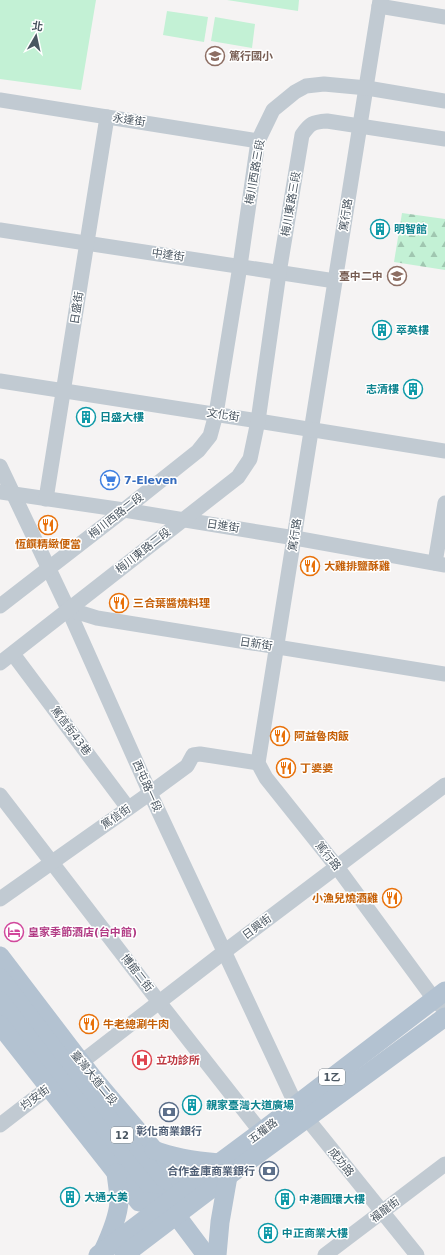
<svg xmlns="http://www.w3.org/2000/svg" width="445" height="1255" font-family="'DejaVu Sans','Noto Sans TC',sans-serif">
<style>
.forest{fill:url(#forest-firs)}
.green{fill:#c3f1d5}
.lines{fill:none;stroke-linecap:round;stroke-linejoin:round}
.minor{stroke:#c1cad2;stroke-width:15}
.major{stroke:#b3c2d1;stroke-width:19}
.labels{text-anchor:middle;dominant-baseline:central;stroke-width:3;stroke-linejoin:round;paint-order:stroke}
.shield{fill:#fff;stroke:#808990;stroke-width:1}
.shield-label{font-size:10px;font-weight:bold;fill:#4a5661}
.education-label{font-size:11px;font-weight:bold;fill:#785e54;stroke:#fff;text-anchor:start}
.street-label{font-size:11px;fill:#4a5661;stroke:#fff}
.culture-label{font-size:11px;font-weight:bold;fill:#0d838f;stroke:#fff;text-anchor:start}
.shop-label{font-size:11px;font-weight:bold;fill:#366cbe;stroke:#fff;text-anchor:start}
.food-label{font-size:11px;font-weight:bold;fill:#c56008;stroke:#fff;text-anchor:start}
.hotel-label{font-size:11px;font-weight:bold;fill:#b23c85;stroke:#fff;text-anchor:start}
.health-label{font-size:11px;font-weight:bold;fill:#be3a42;stroke:#fff;text-anchor:start}
.service-label{font-size:11px;font-weight:bold;fill:#4e5e75;stroke:#fff}
</style>
<defs>
<pattern id="forest-firs" width="22" height="20" patternUnits="userSpaceOnUse"><rect width="22" height="20" fill="#c3f1d5"/><path d="M5 1l3.5 6h-7zM16 11l3.5 6h-7z" fill="#a0c6b0"/></pattern>
</defs>
<rect width="100%" height="100%" fill="#f5f3f3"/>
<path class="forest" d="M402,213l43,6v51l-51,-8z"/>
<g class="green">
<path d="M0,0h96l-15,90 -81,-11z"/>
<path d="M227,0h72l-1,11z"/>
<path d="M167,11l41,6 -4,25 -41,-7z"/>
<path d="M215,17l40,7 -3,24 -41,-7z"/>
</g>
<g class="lines">
<g class="minor">
<path d="M380,0l-122,763 8,15 71,89 97,132 11,11"/>
<path d="M379,6l66,11"/>
<path d="M0,100l258,41"/>
<path d="M0,230l335,51"/>
<path d="M0,381l258,40 187,30"/>
<path d="M0,466l68,143 82,184 146,312 121,150"/>
<path d="M0,492l124,18 171,28 150,27"/>
<path d="M46,499l61,-382"/>
<path d="M435,563l10,-60"/>
<path d="M0,606l124,-96 74,-59 12,-15 6,-22 24,-148 18,-125 15,-31 22,-18 11,-6 18,-2 43,4 78,13"/>
<path d="M68,609l29,9 348,56"/>
<path d="M13,654l115,154"/>
<path d="M0,663l238,-186 12,-18 8,-38 21,-148 23,-138c8,-12 11,-13 25,-14l118,18"/>
<path d="M0,795l159,207 102,130"/>
<path d="M0,899l150,-106 37,-27 6,-11 7,-1 58,9"/>
<path d="M0,1125l224,-173 221,-167"/>
<path d="M325,1255l120,-91"/>
</g>
<g class="major">
<path d="M0,956l93,122 61,72 21,28 -8,25"/>
<path d="M0,978l82,108 80,98 3,12"/>
<path d="M0,1001l71,93 47,58 33,40 16,11 39,52"/>
<path d="M0,1025l139,177 28,1"/>
<path d="M154,1150c20,8 43,11 65,13"/>
<path d="M103,1251c7,-15 15,-33 16,-49 0,-10 -2,-20 -3,-29"/>
<path d="M98,1255l121,-92 42,-31 184,-141"/>
<path d="M124,1255l104,-79 217,-159"/>
<path d="M217,1255l3,-33 8,-46"/>
</g>
</g>
<defs>
<symbol id="school-ring" viewBox="-11 -11 22 22"><circle r="9.5" fill="#fff" stroke="#8d6e63" stroke-width="1.5"/><path d="M0-5L7-2L0 1L-7-2ZM-4 1L0 2.5L4 1V4Q0 6-4 4Z" fill="#8d6e63"/></symbol>
<symbol id="building-ring" viewBox="-11 -11 22 22"><circle r="9.5" fill="#fff" stroke="#0f9aa8" stroke-width="1.5"/><path d="M-4-6H4V6H1V3H-1V6H-4ZM-2.5-4.3h1.7v1.8h-1.7ZM.8-4.3h1.7v1.8H.8ZM-2.5-1h1.7V.8h-1.7ZM.8-1h1.7V.8H.8Z" fill="#0f9aa8"/></symbol>
<symbol id="supermarket-ring" viewBox="-11 -11 22 22"><circle r="9.5" fill="#fff" stroke="#3f7fe0" stroke-width="1.5"/><path d="M-6-5.5h2.5l.6 2H6L4.5 2H-2.5L-4.4-4H-6ZM-1.5 3.2a1.3 1.3 0 1 0 .1 0ZM3 3.2a1.3 1.3 0 1 0 .1 0Z" fill="#3f7fe0"/></symbol>
<symbol id="restaurant-ring" viewBox="-11 -11 22 22"><circle r="9.5" fill="#fff" stroke="#e8710a" stroke-width="1.5"/><path d="M-5-6h1v4h1v-4h1v4h1v-4h1v5L-1.5 .5V6h-2V.5L-5-1ZM5-6V6H3V1.5H1.5Q1.5-4 5-6Z" fill="#e8710a"/></symbol>
<symbol id="hotel-ring" viewBox="-11 -11 22 22"><circle r="9.5" fill="#fff" stroke="#d1479c" stroke-width="1.5"/><path d="M-6-4.5h1.5V1H6V5H4.5V3h-9V5H-6ZM-4 0a1.8 1.8 0 1 1 3.6 0ZM.5 0V-2.5h3Q6-2.5 6 0Z" fill="#d1479c"/></symbol>
<symbol id="hospital-ring" viewBox="-11 -11 22 22"><circle r="9.5" fill="#fff" stroke="#e0444e" stroke-width="1.5"/><path d="M-5-5h3v3.5h4V-5h3V5h-3V1.5h-4V5h-3Z" fill="#e0444e"/></symbol>
<symbol id="bank-ring" viewBox="-11 -11 22 22"><circle r="9.5" fill="#fff" stroke="#5c6f8a" stroke-width="1.5"/><path d="M-6-4H6V4H-6ZM0-2.3a2.3 2.3 0 1 0 0 4.6a2.3 2.3 0 1 0 0-4.6Z" fill="#5c6f8a"/></symbol>
</defs>
<g fill-rule="evenodd">
<use href="#school-ring" x="204" y="45" width="22" height="22"/>
<use href="#building-ring" x="369" y="218" width="22" height="22"/>
<use href="#school-ring" x="386" y="265" width="22" height="22"/>
<use href="#building-ring" x="371" y="319" width="22" height="22"/>
<use href="#building-ring" x="402" y="378" width="22" height="22"/>
<use href="#building-ring" x="75" y="406" width="22" height="22"/>
<use href="#supermarket-ring" x="99" y="469" width="22" height="22"/>
<use href="#restaurant-ring" x="37" y="514" width="22" height="22"/>
<use href="#restaurant-ring" x="299" y="555" width="22" height="22"/>
<use href="#restaurant-ring" x="108" y="592" width="22" height="22"/>
<use href="#restaurant-ring" x="269" y="725" width="22" height="22"/>
<use href="#restaurant-ring" x="275" y="757" width="22" height="22"/>
<use href="#restaurant-ring" x="381" y="887" width="22" height="22"/>
<use href="#hotel-ring" x="3" y="921" width="22" height="22"/>
<use href="#restaurant-ring" x="78" y="1013" width="22" height="22"/>
<use href="#hospital-ring" x="131" y="1049" width="22" height="22"/>
<use href="#building-ring" x="181" y="1094" width="22" height="22"/>
<use href="#bank-ring" x="158" y="1101" width="22" height="22"/>
<use href="#bank-ring" x="258" y="1160" width="22" height="22"/>
<use href="#building-ring" x="59" y="1186" width="22" height="22"/>
<use href="#building-ring" x="274" y="1188" width="22" height="22"/>
<use href="#building-ring" x="257" y="1222" width="22" height="22"/>
</g>
<g class="labels">
<g class="shield">
<rect x="319" y="1069" width="26" height="16" rx="3"/>
<rect x="111" y="1127" width="22" height="16" rx="3"/>
</g>
<g class="shield-label">
<text x="332" y="1077">1乙</text>
<text x="122" y="1135">12</text>
</g>
<g class="education-label">
<text x="229" y="56">篤行國小</text>
<text x="383" y="276" text-anchor="end">臺中二中</text>
</g>
<g class="street-label">
<text transform="translate(129 120) rotate(9)">永達街</text>
<text transform="translate(255 172) rotate(-80)">梅川西路三段</text>
<text transform="translate(291 204) rotate(-80)">梅川東路三段</text>
<text transform="translate(346 215) rotate(-81)">篤行路</text>
<text transform="translate(168 255) rotate(8)">中達街</text>
<text transform="translate(77 308) rotate(-81)">日盛街</text>
<text transform="translate(223 415) rotate(9)">文化街</text>
<text transform="translate(116 516) rotate(-38)">梅川西路二段</text>
<text transform="translate(223 526) rotate(9)">日進街</text>
<text transform="translate(295 535) rotate(-81)">篤行路</text>
<text transform="translate(143 551) rotate(-38)">梅川東路二段</text>
<text transform="translate(256 644) rotate(9)">日新街</text>
<text transform="translate(71 731) rotate(53)">篤信街43巷</text>
<text transform="translate(147 786) rotate(66)">西屯路一段</text>
<text transform="translate(116 817) rotate(-35)">篤信街</text>
<text transform="translate(328 856) rotate(51)">篤行路</text>
<text transform="translate(257 927) rotate(-37)">日興街</text>
<text transform="translate(137 973) rotate(52)">博館二街</text>
<text transform="translate(94 1078) rotate(51)">臺灣大道二段</text>
<text transform="translate(35 1098) rotate(-37)">均安街</text>
<text transform="translate(263 1131) rotate(-37)">五權路</text>
<text transform="translate(341 1162) rotate(51)">成功路</text>
<text transform="translate(385 1210) rotate(-37)">福龍街</text>
</g>
<g class="culture-label">
<text x="394" y="229">明智館</text>
<text x="396" y="330">萃英樓</text>
<text x="399" y="389" text-anchor="end">志清樓</text>
<text x="100" y="417">日盛大樓</text>
<text x="206" y="1105">親家臺灣大道廣場</text>
<text x="84" y="1197">大通大美</text>
<text x="299" y="1199">中港圓環大樓</text>
<text x="282" y="1233">中正商業大樓</text>
</g>
<g class="shop-label">
<text x="124" y="480">7-Eleven</text>
</g>
<g class="food-label">
<text x="48" y="544" text-anchor="middle">恆饌精緻便當</text>
<text x="324" y="566">大雞排鹽酥雞</text>
<text x="133" y="603">三合葉醬燒料理</text>
<text x="294" y="736">阿益魯肉飯</text>
<text x="300" y="768">丁婆婆</text>
<text x="378" y="898" text-anchor="end">小漁兒燒酒雞</text>
<text x="103" y="1024">牛老總涮牛肉</text>
</g>
<g class="hotel-label">
<text x="28" y="932">皇家季節酒店(台中館)</text>
</g>
<g class="health-label">
<text x="156" y="1060">立功診所</text>
</g>
<g class="service-label">
<text x="169" y="1131">彰化商業銀行</text>
<text x="255" y="1171" text-anchor="end">合作金庫商業銀行</text>
</g>
</g>
<g transform="translate(36 36) rotate(9)" stroke="#ffffff" stroke-width="3" paint-order="stroke">
<path d="M0-3L7 15L0 10L-7 15Z" fill="#4a5661"/>
<text y="-6" font-size="11" font-weight="bold" text-anchor="middle" fill="#4a5661">北</text>
</g>
</svg>
